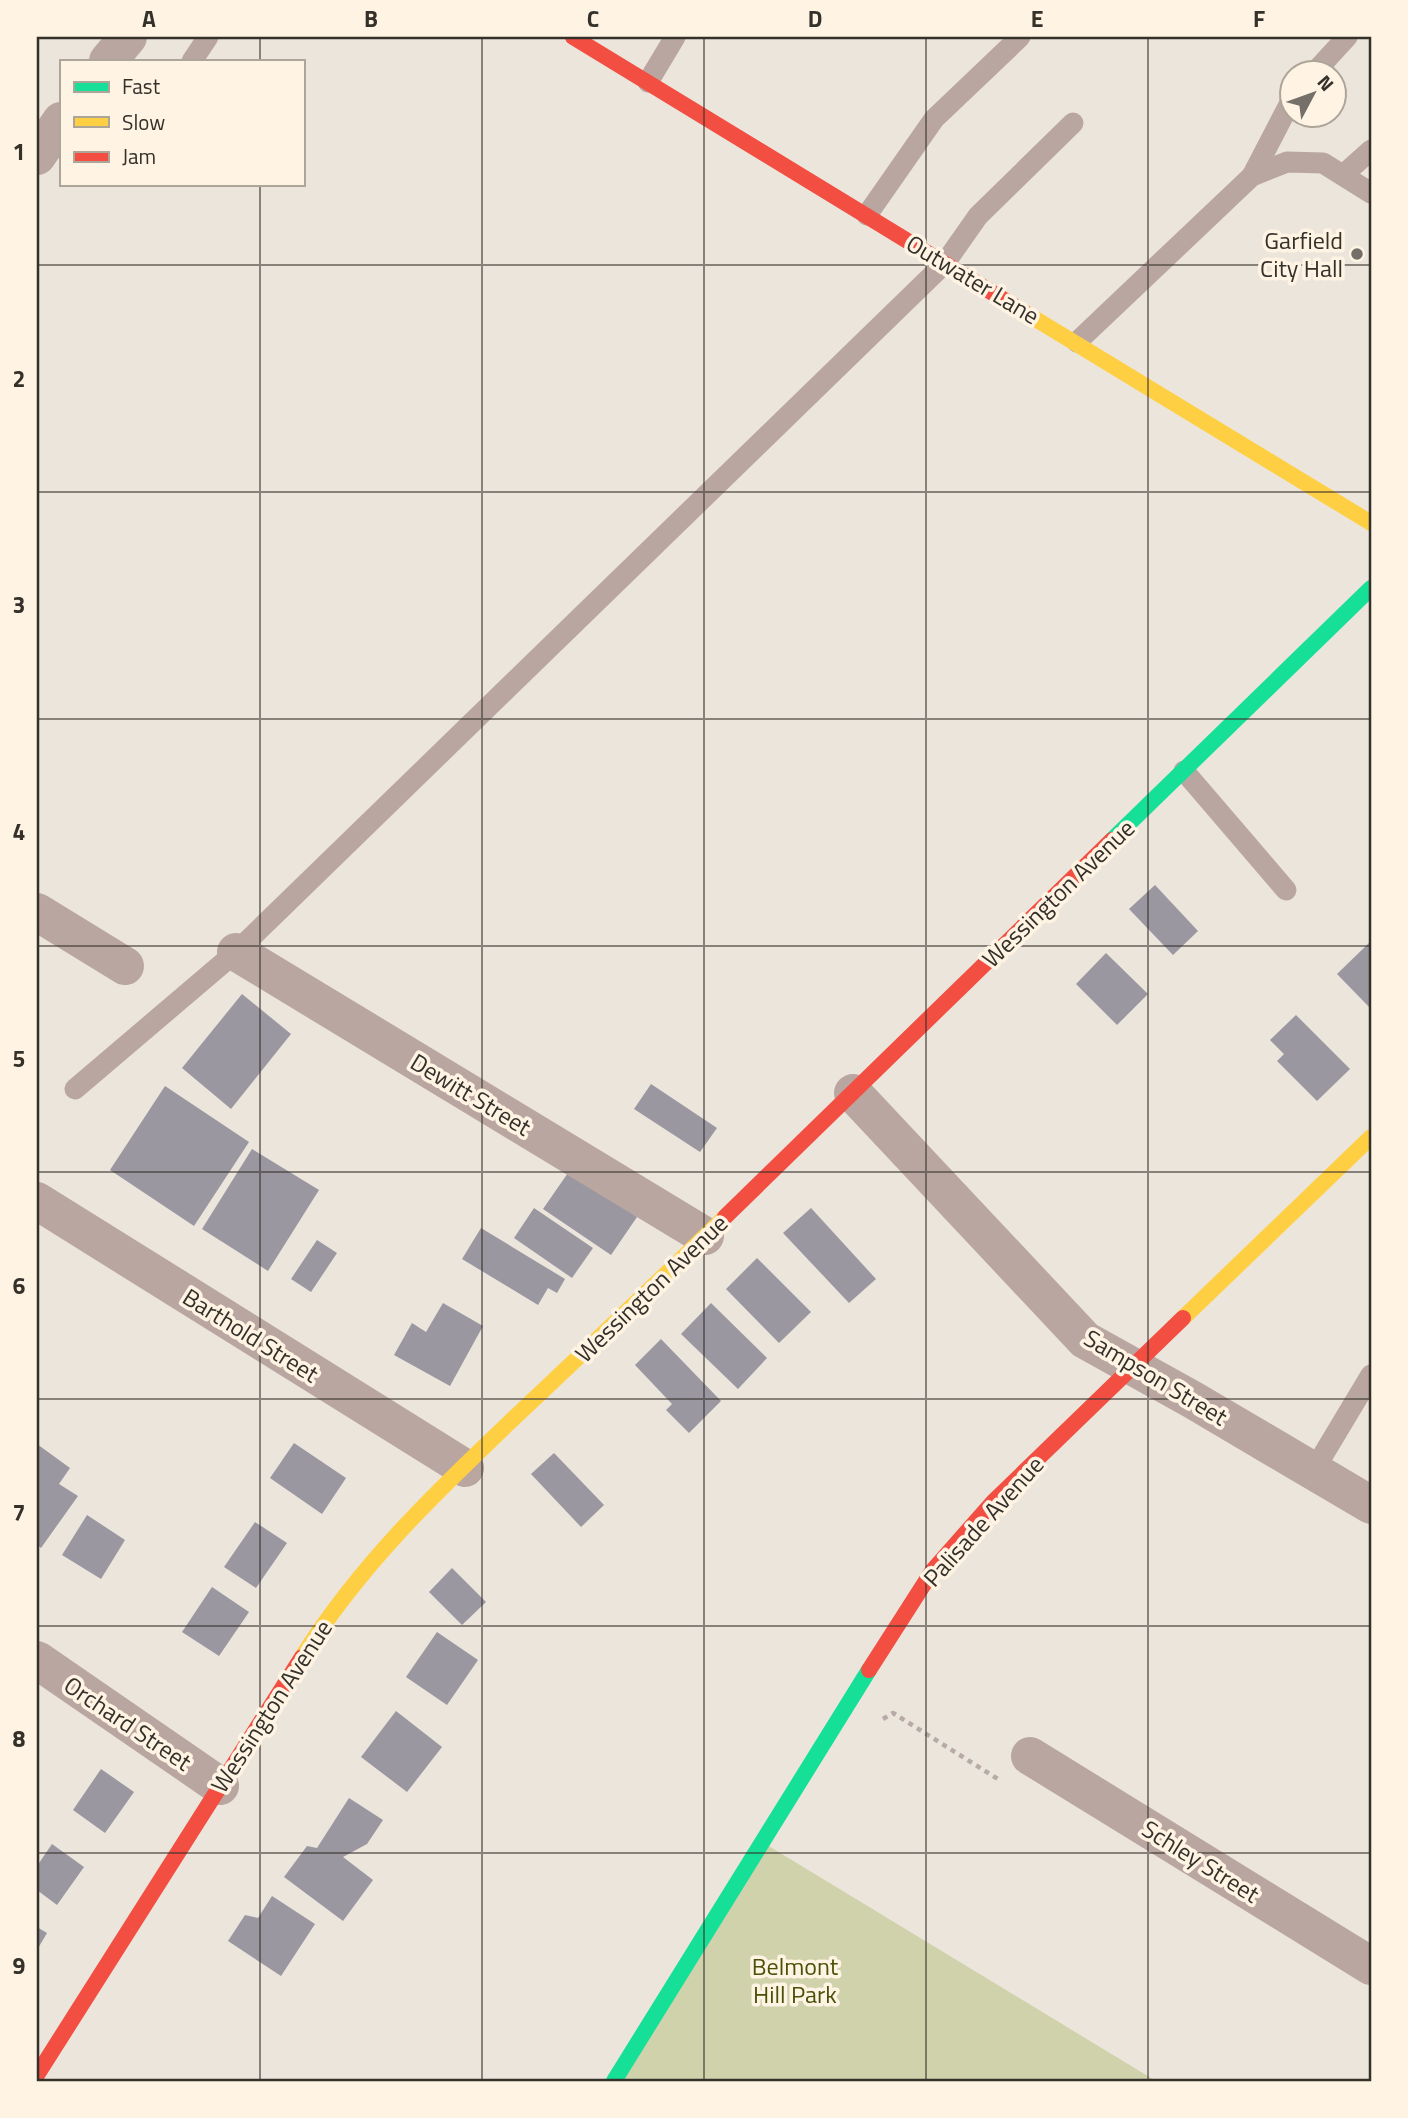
<svg xmlns="http://www.w3.org/2000/svg" width="1408" height="2118" font-family="'Titillium Web',sans-serif">
<style>
.green{fill:#d0d2ac}
.building{fill:#9a97a1}
.lines{fill:none;stroke-linecap:round;stroke-linejoin:round}
.path{stroke:#b8aaa6;stroke-width:4.5;stroke-dasharray:5 5;stroke-linecap:butt}
.lane{stroke:#baa6a0;stroke-width:21}
.street{stroke:#baa6a0;stroke-width:38}
.fast{stroke:#16e098;stroke-width:16}
.slow{stroke:#ffcf43;stroke-width:16}
.jam{stroke:#f24e42;stroke-width:16}
.grid{fill:none;stroke:#34302a;stroke-width:2;stroke-opacity:0.55}
.poi-dot{fill:#746f68;stroke:#fff3e3;stroke-width:2.5}
.labels{text-anchor:middle;dominant-baseline:central;stroke-width:7;stroke-linejoin:round;paint-order:stroke}
.poi-label{font-size:24px;fill:#34302a;stroke:#fff3e3;text-anchor:end}
.street-label{font-size:24px;fill:#34302a;stroke:#fff3e3}
.park-label{font-size:24px;fill:#495007;stroke:#fff3e3}
.neatline{fill:none;stroke:#34302a;stroke-width:2.5}
.grid-label{font-size:23px;text-anchor:middle;font-weight:bold;fill:#34302a}
</style>
<rect width="100%" height="100%" fill="#ebe5dc"/>
<path class="green" d="M762,1842l394,239h-542z"/>
<g class="building">
<path d="M1155,885l43,46 -25,24 -44,-46z"/>
<path d="M1370,942l1,1v66l-34,-35z"/>
<path d="M1106,953l42,41 -31,31 -41,-41z"/>
<path d="M242,994l49,40 -60,75 -49,-41z"/>
<path d="M1296,1015l54,54 -33,32 -40,-40 7,-7 -14,-14z"/>
<path d="M651,1084l66,44 -17,24 -66,-43z"/>
<path d="M165,1086l84,56 -55,84 -84,-56z"/>
<path d="M252,1149l67,41 -51,81 -66,-42z"/>
<path d="M570,1170l67,47 -26,38 -68,-46z"/>
<path d="M534,1208l59,40 -21,30 -58,-40z"/>
<path d="M811,1208l65,71 -27,24 -66,-70z"/>
<path d="M481,1228l84,51 -8,14 -9,-5 -10,17 -76,-46z"/>
<path d="M317,1240l20,13 -26,39 -20,-13z"/>
<path d="M757,1258l54,54 -32,31 -53,-54z"/>
<path d="M443,1303l40,23 -33,60 -56,-31 18,-32 14,9z"/>
<path d="M711,1303l56,55 -29,31 -57,-55z"/>
<path d="M661,1339l60,62 -32,32 -23,-23 6,-6 -37,-39z"/>
<path d="M294,1443l52,35 -24,36 -52,-36z"/>
<path d="M37,1444l33,24 -11,16 19,12 -37,52 -4,-3z"/>
<path d="M554,1453l50,52 -23,22 -50,-53z"/>
<path d="M87,1515l38,25 -24,39 -39,-24z"/>
<path d="M255,1522l32,21 -31,45 -32,-21z"/>
<path d="M452,1568l34,34 -24,23 -33,-33z"/>
<path d="M212,1587l37,25 -30,44 -37,-24z"/>
<path d="M437,1632l41,28 -31,45 -41,-28z"/>
<path d="M396,1711l46,36 -35,45 -46,-35z"/>
<path d="M101,1769l33,23 -29,41 -32,-23z"/>
<path d="M349,1798l34,22 -16,24 -24,13 30,23 -30,41 -59,-44 23,-31 10,2z"/>
<path d="M52,1844l32,23 -27,38 -20,-15v-24z"/>
<path d="M272,1896l43,28 -34,52 -53,-35 17,-26 13,3z"/>
<path d="M37,1927l10,6 -10,17z"/>
</g>
<g class="lines">
<path class="path" d="M883,1719l10,-6 108,68"/>
<g class="lane">
<path d="M192,61l16,-24"/>
<path d="M1313,74l34,-37"/>
<path d="M648,82l27,-45"/>
<path d="M1343,175l28,-25"/>
<path d="M1252,176l40,-77"/>
<path d="M867,215l67,-96 86,-82"/>
<path d="M1077,342l175,-166 35,-14 36,1 48,30"/>
<path d="M1184,771l102,119"/>
<path d="M75,1089l161,-137 709,-689 33,-47 95,-93"/>
<path d="M1314,1470l57,-95"/>
</g>
<g class="street">
<path d="M108,61l20,-24"/>
<path d="M37,156l24,-35"/>
<path d="M37,912l88,54"/>
<path d="M236,952l469,284"/>
<path d="M853,1093l232,247 108,60 178,105"/>
<path d="M37,1201l428,267"/>
<path d="M37,1660l183,126"/>
<path d="M1030,1756l341,210"/>
</g>
<g class="fast">
<path d="M1112,840l259,-252"/>
<path d="M614,2081l255,-411"/>
</g>
<g class="slow">
<path d="M1024,312l347,211"/>
<path d="M1183,1318l188,-181"/>
<path d="M302,1657c59,-93 132,-163 211,-238 71,-67 142,-134 212,-202"/>
</g>
<g class="jam">
<path d="M573,37l451,275"/>
<path d="M725,1217l387,-377"/>
<path d="M869,1670l64,-100 60,-68 190,-184"/>
<path d="M37,2075l265,-418"/>
</g>
</g>
<path class="grid" d="M260,37v24M482,37v2044M704,37v2044M926,37v2044M1148,37v2044M260,184v1897M37,265h1334M37,492h1334M37,719h1334M37,946h1334M37,1172h1334M37,1399h1334M37,1626h1334M37,1853h1334"/>
<circle class="poi-dot" cx="1357" cy="254" r="7"/>
<g class="labels">
<g class="poi-label">
<text x="1343" y="240">Garfield<tspan x="1343" dy="28">City Hall</tspan></text>
</g>
<g class="street-label">
<text transform="translate(973 279) rotate(31)">Outwater Lane</text>
<text transform="translate(1058 893) rotate(-44)">Wessington Avenue</text>
<text transform="translate(471 1094) rotate(31)">Dewitt Street</text>
<text transform="translate(651 1288) rotate(-44)">Wessington Avenue</text>
<text transform="translate(251 1335) rotate(32)">Barthold Street</text>
<text transform="translate(1156 1377) rotate(31)">Sampson Street</text>
<text transform="translate(983 1521) rotate(-48)">Palisade Avenue</text>
<text transform="translate(271 1706) rotate(-57)">Wessington Avenue</text>
<text transform="translate(128 1723) rotate(34)">Orchard Street</text>
<text transform="translate(1201 1861) rotate(32)">Schley Street</text>
</g>
<g class="park-label">
<text x="795" y="1966">Belmont<tspan x="795" dy="28">Hill Park</tspan></text>
</g>
</g>
<rect width="1408" height="2118" fill="none" stroke="#fff3e3" stroke-width="77"/>
<rect x="60" y="60" width="245" height="126" fill="#fff3e3" stroke="#aea599" stroke-width="2"/>
<rect x="74" y="82" width="35" height="10" fill="#16e098" stroke="#aea599" stroke-width="2"/>
<text x="122" y="94" font-size="21" fill="#34302a">Fast</text>
<rect x="74" y="117" width="35" height="10" fill="#ffcf43" stroke="#aea599" stroke-width="2"/>
<text x="122" y="130" font-size="21" fill="#34302a">Slow</text>
<rect x="74" y="152" width="35" height="10" fill="#f24e42" stroke="#aea599" stroke-width="2"/>
<text x="122" y="164" font-size="21" fill="#34302a">Jam</text>
<g transform="translate(1313 94) rotate(49)"><circle r="33" fill="#fff3e3" stroke="#aea599" stroke-width="2"/>
<path d="M0-5L12 26L0 18L-12 26Z" fill="#746f68"/>
<text y="-10" font-size="19" font-weight="bold" text-anchor="middle" fill="#34302a">N</text>
</g>
<rect x="38" y="38" width="1332" height="2042" class="neatline"/>
<g class="grid-label">
<text x="149" y="27">A</text>
<text x="371" y="27">B</text>
<text x="593" y="27">C</text>
<text x="815" y="27">D</text>
<text x="1037" y="27">E</text>
<text x="1259" y="27">F</text>
<text x="19" y="160">1</text>
<text x="19" y="387">2</text>
<text x="19" y="613">3</text>
<text x="19" y="840">4</text>
<text x="19" y="1067">5</text>
<text x="19" y="1294">6</text>
<text x="19" y="1521">7</text>
<text x="19" y="1747">8</text>
<text x="19" y="1974">9</text>
</g>
</svg>
